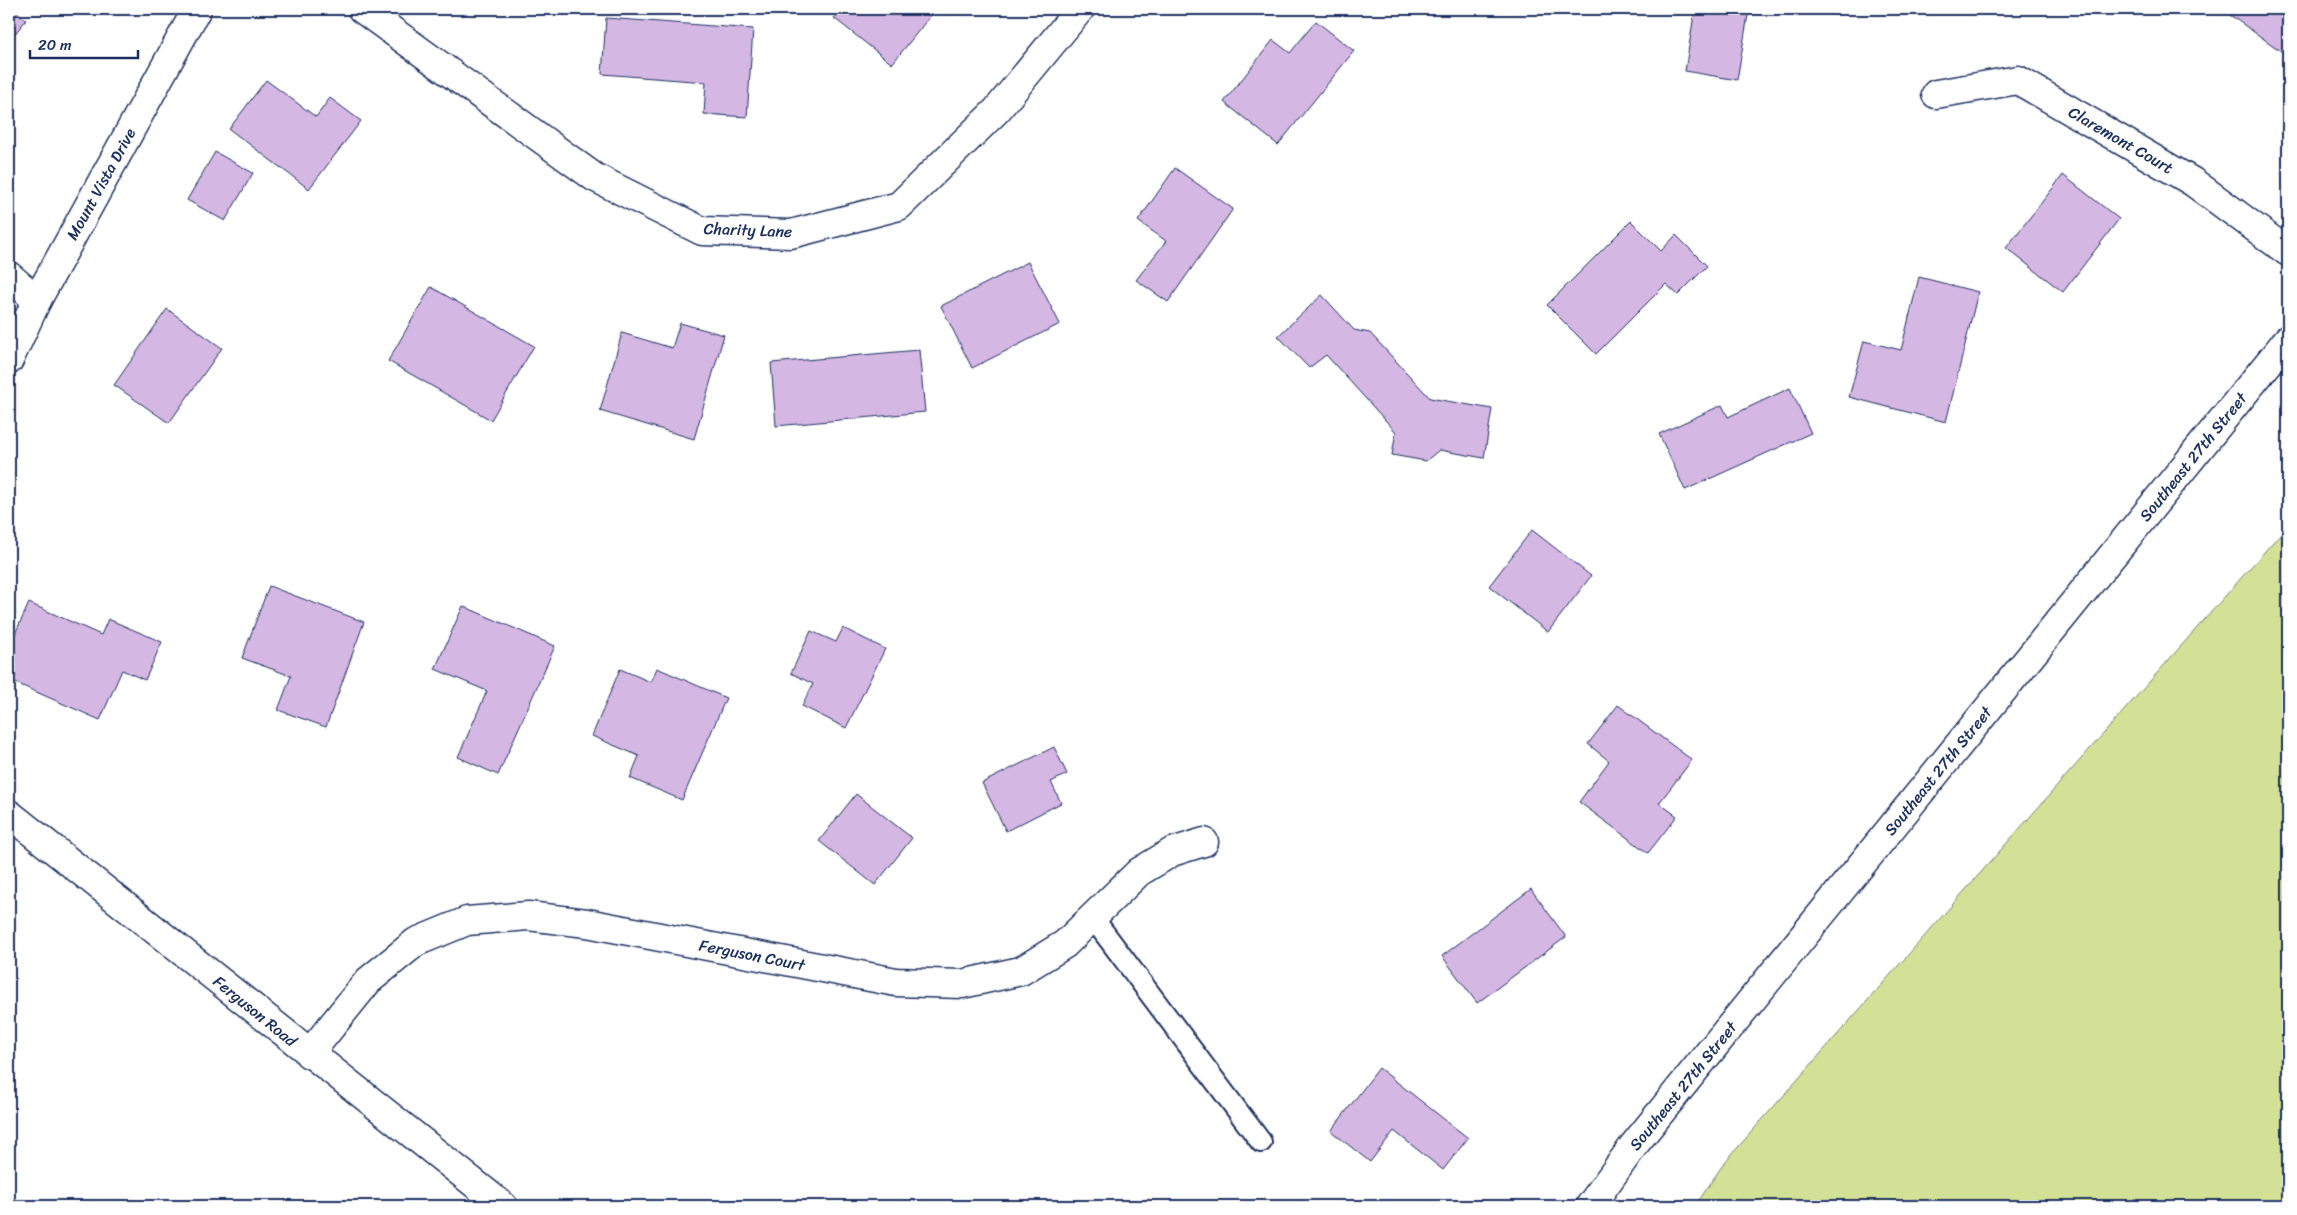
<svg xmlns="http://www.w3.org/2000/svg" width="2297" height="1215" font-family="Sriracha,sans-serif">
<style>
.green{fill:#d2e195;stroke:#76887a}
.building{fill:#d5b7e3;stroke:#1b2f5e}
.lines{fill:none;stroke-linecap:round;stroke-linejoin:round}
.service-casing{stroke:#1b2f5e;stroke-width:24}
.minor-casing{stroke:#1b2f5e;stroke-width:31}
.tertiary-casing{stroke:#1b2f5e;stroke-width:31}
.secondary-casing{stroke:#1b2f5e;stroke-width:31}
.service{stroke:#fff;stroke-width:20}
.minor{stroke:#fff;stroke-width:28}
.tertiary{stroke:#fff;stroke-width:28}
.secondary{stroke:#fff;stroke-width:28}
.labels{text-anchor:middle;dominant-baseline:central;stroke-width:4.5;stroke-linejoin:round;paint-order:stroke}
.street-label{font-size:16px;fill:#1b2f5e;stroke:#fff}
</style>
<rect width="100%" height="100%" fill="#fff"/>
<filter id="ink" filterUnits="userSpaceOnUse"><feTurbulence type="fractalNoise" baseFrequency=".02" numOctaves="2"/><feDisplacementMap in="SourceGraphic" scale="10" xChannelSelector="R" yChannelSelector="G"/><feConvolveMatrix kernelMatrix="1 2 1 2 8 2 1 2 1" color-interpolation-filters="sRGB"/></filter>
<g filter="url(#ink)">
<path class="green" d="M2288,525v681h-593l29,-43z"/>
<g class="building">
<path d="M9,9h5l12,11 -17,21z"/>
<path d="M841,9h95l-44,55 -58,-46z"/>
<path d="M1695,9h54l-12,71 -52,-9z"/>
<path d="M2230,9h58v47l-61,-43z"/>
<path d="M606,18l147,11 -6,88 -43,-3 2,-32 -104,-8z"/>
<path d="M1316,21l38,30 -76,94 -54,-43 49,-62 17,13z"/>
<path d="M266,80l50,37 14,-19 31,23 -52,68 -80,-60z"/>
<path d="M215,152l38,21 -28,48 -38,-21z"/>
<path d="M1175,168l58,41 -65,93 -32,-22 30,-39 -28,-20z"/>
<path d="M2063,175l56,44 -56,73 -57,-44z"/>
<path d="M1631,221l30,30 15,-16 31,31 -29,29 -12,-11 -70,70 -49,-49z"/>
<path d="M1028,262l32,62 -88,44 -31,-62z"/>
<path d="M1919,277l59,15 -32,130 -97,-25 15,-56 37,9z"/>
<path d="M431,287l103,59 -43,74 -103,-59z"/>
<path d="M1322,295l32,35 16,3 60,65 62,11 -8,49 -45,-8 -13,11 -34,-6 4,-23 -70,-77 -17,13 -31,-32z"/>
<path d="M167,309l55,39 -53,75 -55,-38z"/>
<path d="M680,323l44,12 -30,104 -94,-28 22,-78 50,15z"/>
<path d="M919,350l6,62 -149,14 -5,-63z"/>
<path d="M1790,388l21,45 -126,57 -26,-56 63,-29 6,12z"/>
<path d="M1532,530l59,46 -43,56 -59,-46z"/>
<path d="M269,586l95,36 -38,105 -48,-17 13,-34 -49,-18z"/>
<path d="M29,603l72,32 7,-16 54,23 -17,38 -23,-10 -22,50 -91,-40v-33z"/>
<path d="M463,606l92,40 -57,129 -40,-18 29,-66 -52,-22z"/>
<path d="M843,628l42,21 -39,79 -44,-22 11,-22 -22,-11 20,-42 25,11z"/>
<path d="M657,668l69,30 -44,102 -52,-22 9,-22 -47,-20 28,-67 31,13z"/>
<path d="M1618,705l74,55 -33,43 18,13 -29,37 -69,-51 30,-41 -21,-17z"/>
<path d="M1054,747l13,27 -16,8 10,21 -55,28 -24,-48z"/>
<path d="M856,794l56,44 -37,47 -56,-44z"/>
<path d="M1531,889l35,48 -89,66 -35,-47z"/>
<path d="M1379,1068l89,70 -25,32 -49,-39 -24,31 -39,-31z"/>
</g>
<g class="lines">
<defs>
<path id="service" d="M1093,918l168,224"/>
<g id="minor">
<path d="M362,9l232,168 108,54 89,3 108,-28 98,-96 83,-101"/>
<path d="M1936,94l82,-14 175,102 95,70"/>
<path d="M9,276l28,24"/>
<path d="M9,360l28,-60 160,-291"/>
<path d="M309,1054l59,-73 48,-39 51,-21 61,-5 59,7 309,59 66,2 59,-13 44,-27 74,-72 33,-20 32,-10"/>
</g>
<path id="tertiary" d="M9,814l494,392"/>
<path id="secondary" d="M1590,1206l44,-61 654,-806"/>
</defs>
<use href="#service" class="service-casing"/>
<use href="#minor" class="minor-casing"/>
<use href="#tertiary" class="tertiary-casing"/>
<use href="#secondary" class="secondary-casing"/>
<use href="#service" class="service"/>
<use href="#minor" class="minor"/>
<use href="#tertiary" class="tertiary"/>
<use href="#secondary" class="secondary"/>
</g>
</g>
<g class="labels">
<g class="street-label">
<text transform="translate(2121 140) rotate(30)">Claremont Court</text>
<text transform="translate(101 184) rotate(-61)">Mount Vista Drive</text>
<text transform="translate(748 230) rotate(2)">Charity Lane</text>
<text transform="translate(2193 457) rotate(-51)">Southeast 27th Street</text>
<text transform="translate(1938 771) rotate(-51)">Southeast 27th Street</text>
<text transform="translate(752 955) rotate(11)">Ferguson Court</text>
<text transform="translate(255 1011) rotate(39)">Ferguson Road</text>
<text transform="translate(1683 1086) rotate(-51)">Southeast 27th Street</text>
</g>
</g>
<rect width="2297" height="1215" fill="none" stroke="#fff" stroke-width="30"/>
<rect x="15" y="15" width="2267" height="1185" fill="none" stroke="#1b2f5e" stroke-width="2" filter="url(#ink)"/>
<path d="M30 50v8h108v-8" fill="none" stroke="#1b2f5e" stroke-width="2.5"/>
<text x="38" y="50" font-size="15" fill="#1b2f5e" stroke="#ffffff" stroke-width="4" paint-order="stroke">20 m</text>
</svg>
